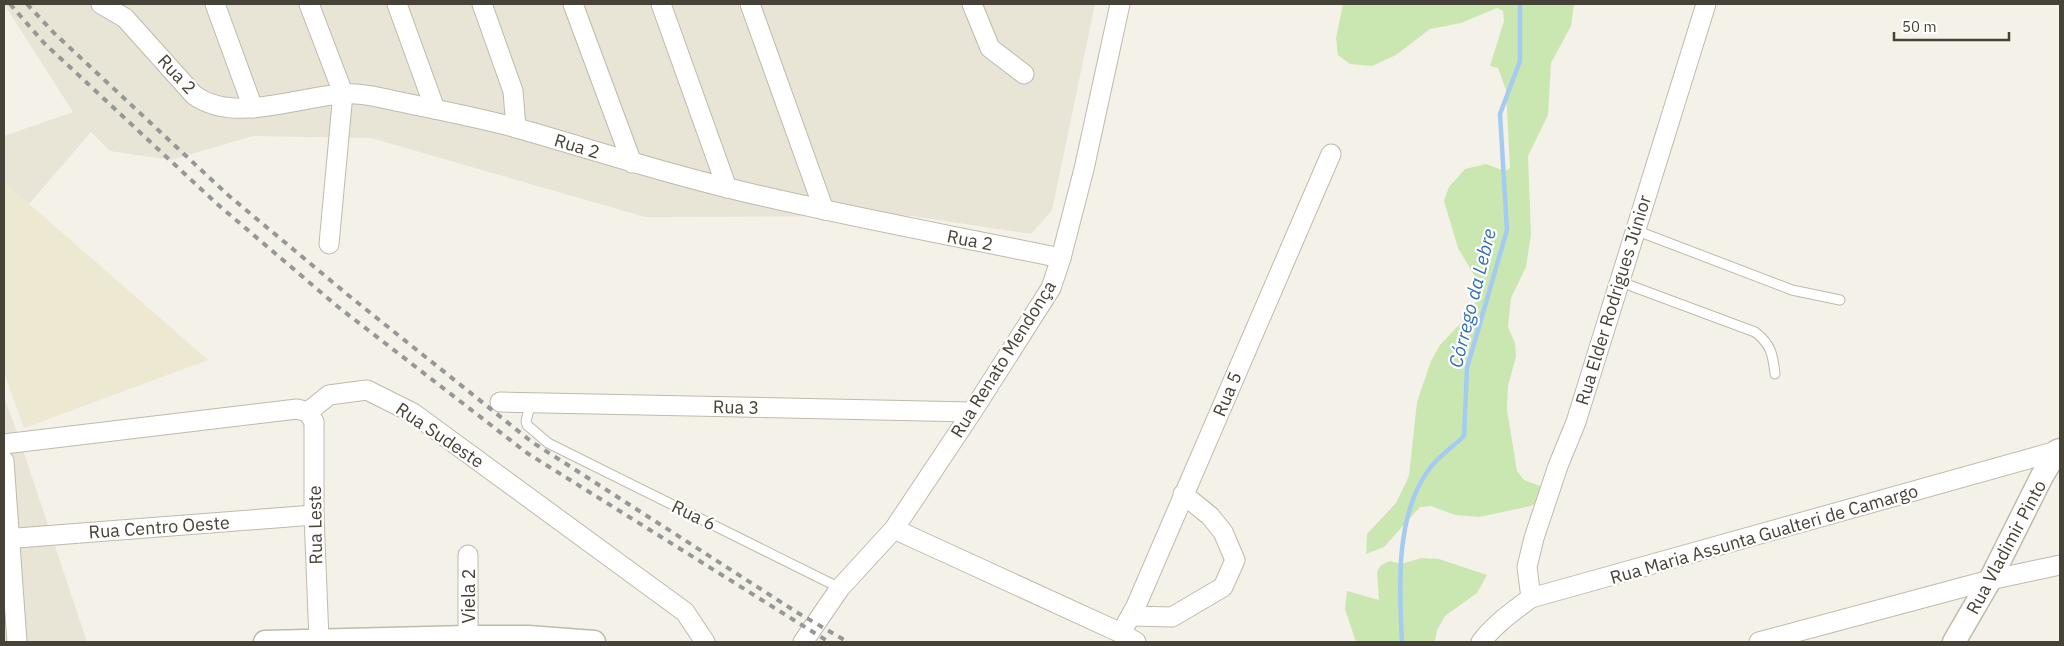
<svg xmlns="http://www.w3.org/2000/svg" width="2064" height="646" font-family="'IBM Plex Sans',sans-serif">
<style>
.residential{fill:#e8e4d6}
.education{fill:#ede8d2}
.green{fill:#cae7b2}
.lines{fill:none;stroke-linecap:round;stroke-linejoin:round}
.stream{stroke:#a6cbf0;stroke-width:4.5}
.service-casing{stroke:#bfbaab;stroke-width:11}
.minor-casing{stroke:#bfbaab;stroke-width:21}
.tertiary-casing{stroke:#bfbaab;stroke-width:25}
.service{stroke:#fff;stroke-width:9}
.minor{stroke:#fff;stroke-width:19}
.tertiary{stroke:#fff;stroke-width:22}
.rail{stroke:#979797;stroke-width:4;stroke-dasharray:6 6;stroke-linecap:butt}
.labels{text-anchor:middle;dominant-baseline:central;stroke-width:4.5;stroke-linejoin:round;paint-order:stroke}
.street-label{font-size:18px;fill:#474237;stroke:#fff}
.water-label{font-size:19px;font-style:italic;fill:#3170b2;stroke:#fff}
</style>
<rect width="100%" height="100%" fill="#f4f1e8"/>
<g class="residential">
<path d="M4,4h1091l-43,206 -21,24 -118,-18 -268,1 -274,-79 -118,-2 -82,24 -61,-9 -19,-19 -87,101v-97l69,-24z"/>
<path d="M4,397l13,35 70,210h-83z"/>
</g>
<path class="education" d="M4,182l204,178 -184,68 -20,-56z"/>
<g class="green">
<path d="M1343,4h231l-3,22 -20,37 -3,52 -20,41 3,79 -5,32 -15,31 -3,29 7,16 1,13 -8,30 -1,24 10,61 7,9 19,7 1,10 -13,9 -52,11 -24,-2 -24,-9 -11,1 -36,40 -18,7 1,-20 29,-31 13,-27 8,-74 14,-41 9,-16 30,-32 10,-19v-9l-22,-37 -14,-47 5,-14 16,-18 21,-5 19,7 5,-3 -4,-78 -8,-22 -8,-2 14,-45 -1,-10 -6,-3 -36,15 -31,6 -34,26 -24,11 -22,-2 -12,-9 -2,-17z"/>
<path d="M1422,558l17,1 48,16 -10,18 -32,23 -8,14 -2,12h-79l-11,-33 2,-18 32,9 -2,-28 4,-7 9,-4 11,3z"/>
</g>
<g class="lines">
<path class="stream" d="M1402,642c-3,-55 -7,-128 28,-174 9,-12 24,-22 34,-32l3,-68 40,-138 -7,-116 20,-53v-57"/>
<defs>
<g id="service">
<path d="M1635,230l157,60 48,10"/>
<path d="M1618,281l137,51c16,12 18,23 20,42"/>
<path d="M531,402l-5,19 1,4 21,18 292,145"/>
</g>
<g id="minor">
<path d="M101,4l24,14 69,77c40,29 102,2 148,-1 12,-1 27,1 40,4 45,10 90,18 135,30 70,20 140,43 211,60 110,27 222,47 333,70"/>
<path d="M215,4l38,104"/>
<path d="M309,4l34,89 -14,151"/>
<path d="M397,4l38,105"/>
<path d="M482,4l31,87 3,37"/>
<path d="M573,4l59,159"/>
<path d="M661,4l66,184"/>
<path d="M750,4l74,206"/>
<path d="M972,4l18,44 34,26"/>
<path d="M500,402l472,10"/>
<path d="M308,412l21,-17 38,-5 46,23 272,199 20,30"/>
<path d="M308,412l6,10v93l5,125"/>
<path d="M4,444l293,-35 11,3"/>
<path d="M4,461l13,181"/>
<path d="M894,529l227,104 15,9"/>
<path d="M4,539l310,-24"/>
<path d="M468,555v82"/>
<path d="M1531,598l-4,-31 7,-29 24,-72 18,-44 130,-418"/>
<path d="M1131,616l41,1 51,-30 12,-27 -12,-28 -13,-16 -27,-22"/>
<path d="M1121,633l15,-27 195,-452"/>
<path d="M803,642l37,-54 54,-59 78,-117 79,-124 10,-30 23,-89 36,-165"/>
<path d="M1481,642c14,-18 32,-31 50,-44l526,-147"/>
<path d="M1759,642l231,-62 70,-15"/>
</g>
<g id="tertiary">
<path d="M265,642l203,-5h60l66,5"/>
<path d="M1954,642l36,-62 52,-104 15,-25 3,-1"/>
</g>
</defs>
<use href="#service" class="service-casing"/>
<use href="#minor" class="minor-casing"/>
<use href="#tertiary" class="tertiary-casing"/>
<use href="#service" class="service"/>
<use href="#minor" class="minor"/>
<use href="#tertiary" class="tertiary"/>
<g class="rail">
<path d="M10,4l34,39 172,160 121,103 190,147 302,189"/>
<path d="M27,4l27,29 174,162 120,100 184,147 266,171 50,29"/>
</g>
</g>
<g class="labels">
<g class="street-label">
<text transform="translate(177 74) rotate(47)">Rua 2</text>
<text transform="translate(577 146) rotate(17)">Rua 2</text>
<text transform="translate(970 240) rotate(11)">Rua 2</text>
<text transform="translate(1613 300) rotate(-73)">Rua Elder Rodrigues Júnior</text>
<text transform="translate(1003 359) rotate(-58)">Rua Renato Mendonça</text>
<text transform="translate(1227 394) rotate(-67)">Rua 5</text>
<text transform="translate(736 407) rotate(1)">Rua 3</text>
<text transform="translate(440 435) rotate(34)">Rua Sudeste</text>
<text transform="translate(694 515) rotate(26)">Rua 6</text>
<text transform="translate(315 525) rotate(-91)">Rua Leste</text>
<text transform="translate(159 527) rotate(-4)">Rua Centro Oeste</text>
<text transform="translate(1764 534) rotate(-16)">Rua Maria Assunta Gualteri de Camargo</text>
<text transform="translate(2006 547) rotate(-62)">Rua Vladimir Pinto</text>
<text transform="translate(468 596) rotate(-90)">Viela 2</text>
</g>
<g class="water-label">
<text transform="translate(1472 298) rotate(-76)">Córrego da Lebre</text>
</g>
</g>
<rect width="2064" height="646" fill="none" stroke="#474237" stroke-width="10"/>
<path d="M1894 32v8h115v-8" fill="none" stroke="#474237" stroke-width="2.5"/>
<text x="1902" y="32" font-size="15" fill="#474237" stroke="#ffffff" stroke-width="4" paint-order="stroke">50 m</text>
</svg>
